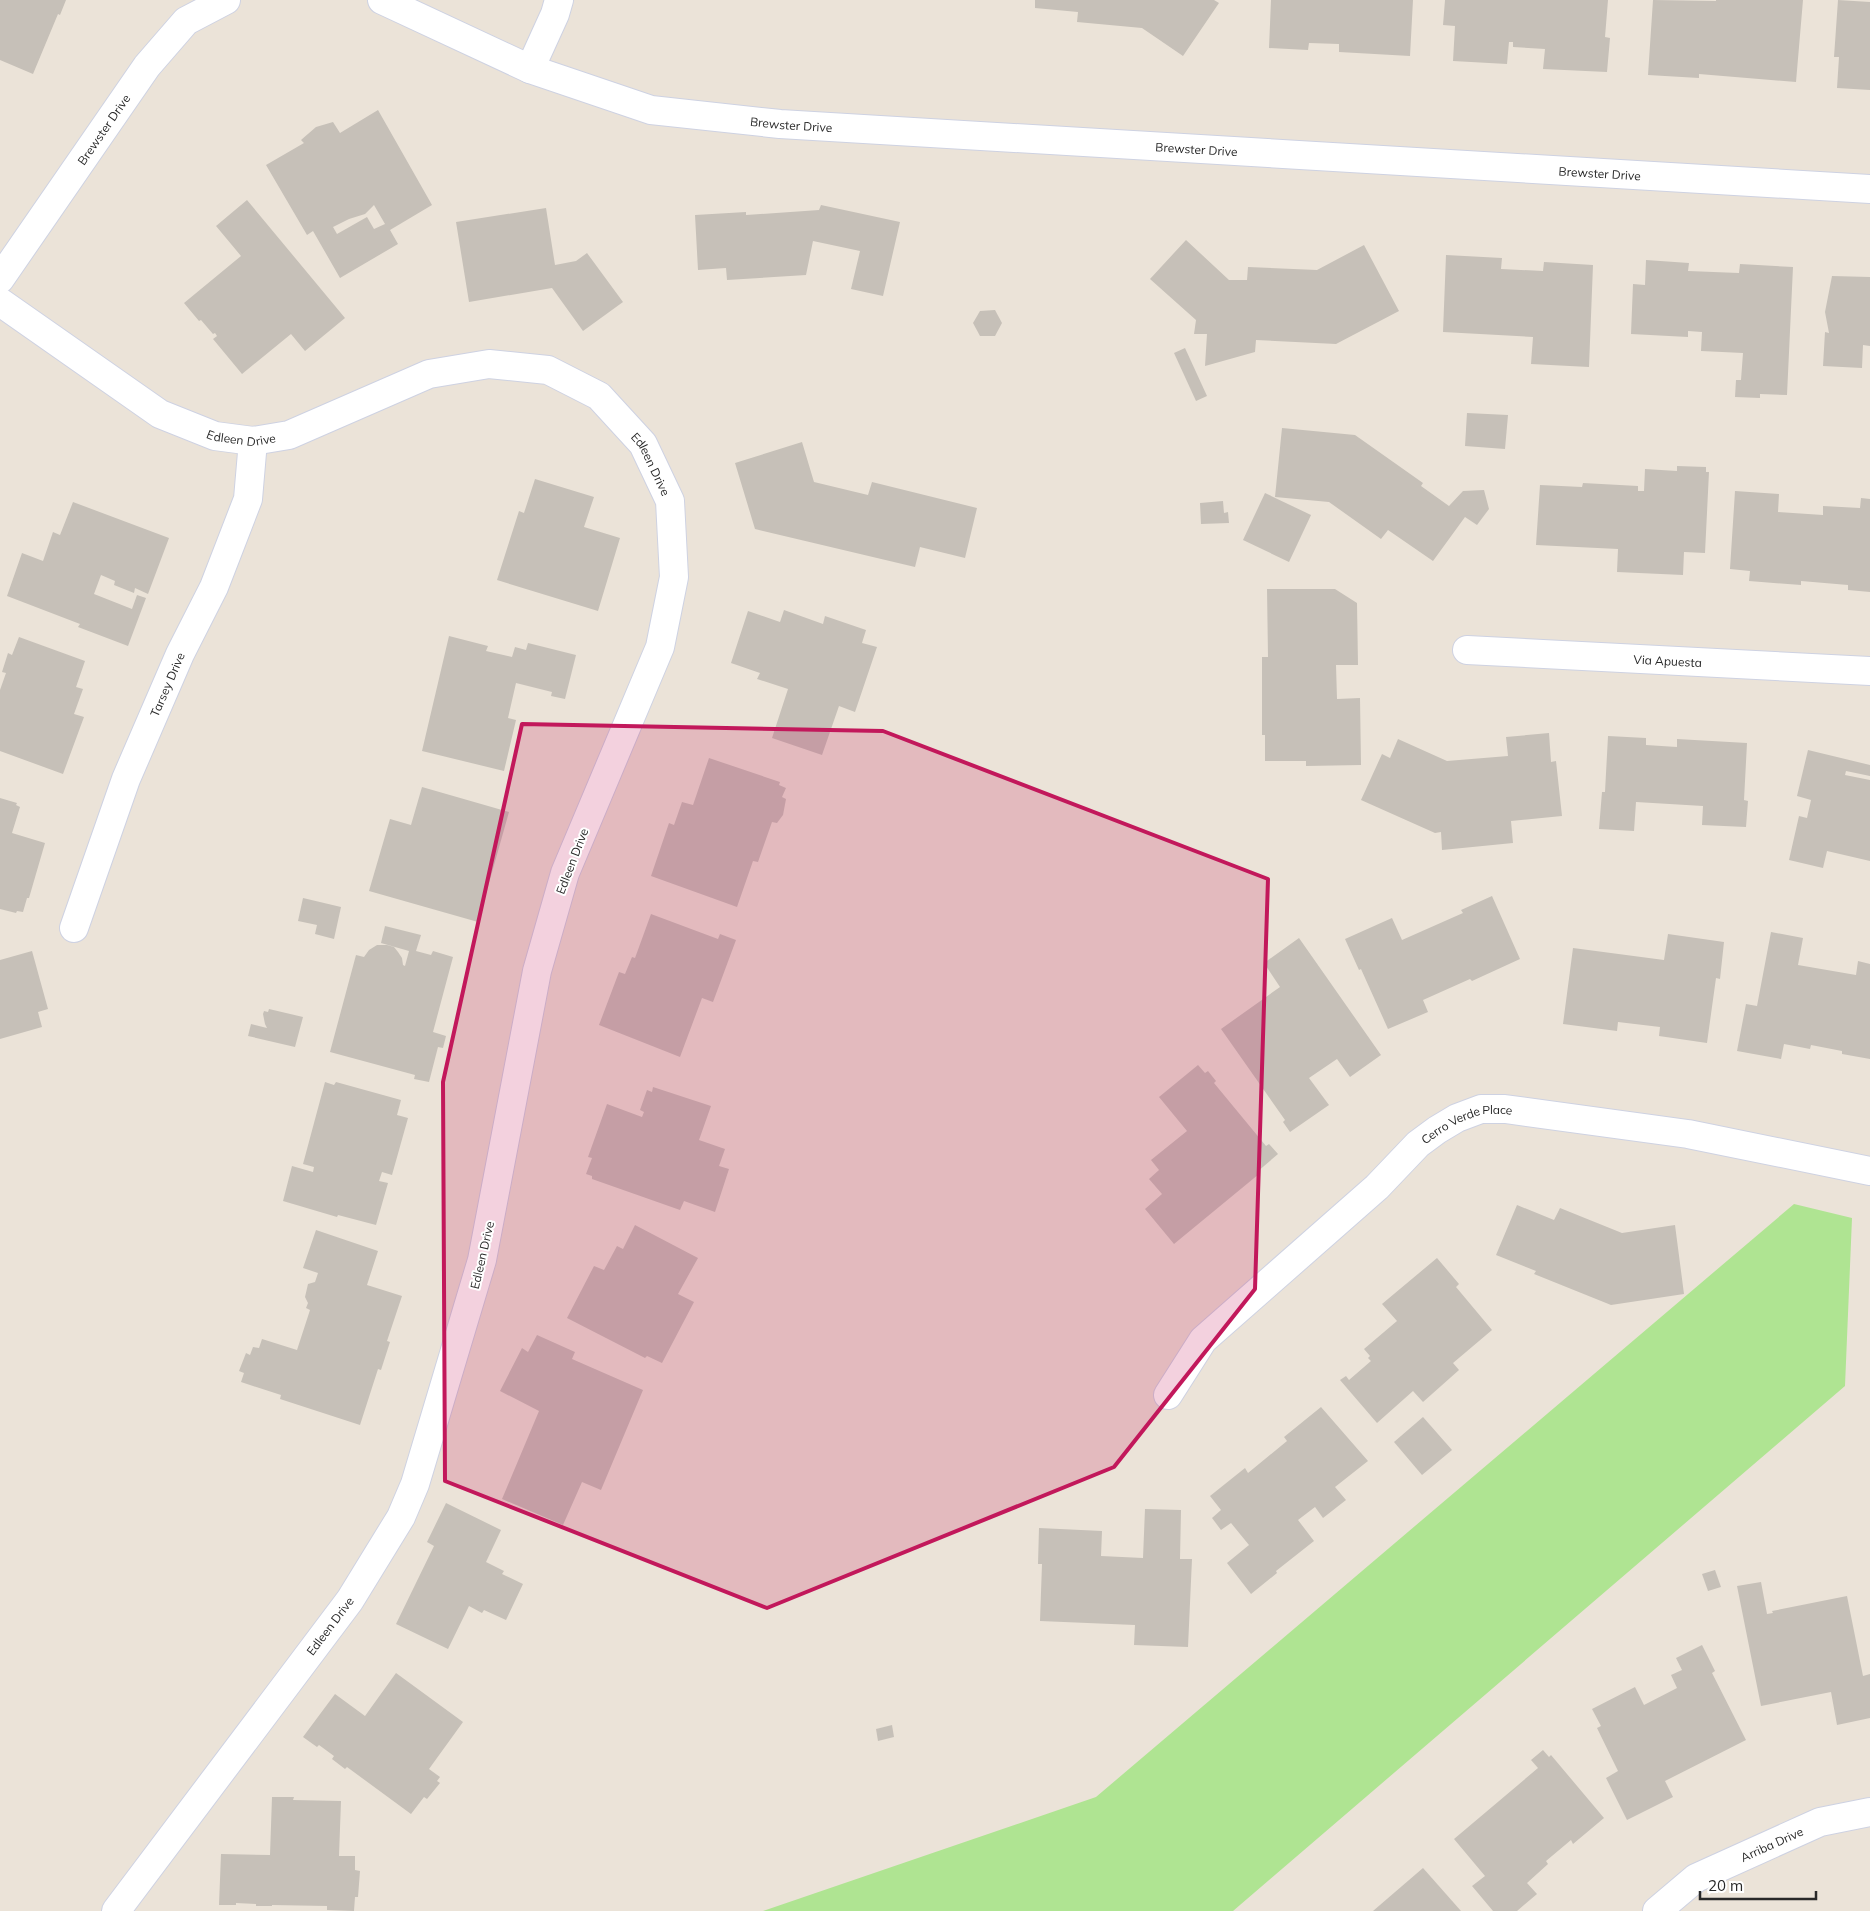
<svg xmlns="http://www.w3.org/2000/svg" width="1870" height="1911" font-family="Mulish,sans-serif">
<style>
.green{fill:#afe492}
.building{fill:#c6c0b8;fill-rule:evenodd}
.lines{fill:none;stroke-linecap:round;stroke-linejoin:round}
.street-casing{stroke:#ced2e2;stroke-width:30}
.street{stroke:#fff;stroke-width:28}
.marked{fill:#c2185b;fill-opacity:0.2;stroke:#c2185b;stroke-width:4;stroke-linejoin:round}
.labels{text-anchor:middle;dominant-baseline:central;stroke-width:4;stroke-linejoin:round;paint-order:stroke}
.street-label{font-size:12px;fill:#282828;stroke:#fff}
</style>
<rect width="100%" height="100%" fill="#ebe3d8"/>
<path class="green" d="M1794,1204l58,14 -7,168 -612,525h-470l333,-114z"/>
<g class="building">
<path d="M0,0h66l-6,15 -2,-1 -25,60 -33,-14z"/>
<path d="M1035,0h179l5,3 -36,53 -41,-28 -65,-6 1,-10 -43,-4z"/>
<path d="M1271,0h142l-3,56 -71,-4v-8l-30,-1 -1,7 -39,-2z"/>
<path d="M1445,0h163l-3,37 5,1 -3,34 -64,-3 2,-20 -32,-2v-5h-4l-2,22 -54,-3 2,-35 -12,-1z"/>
<path d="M1653,0l63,1v-1h87l-7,82 -97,-8v4l-51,-3z"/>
<path d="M1838,0l32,2v88l-33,-2 2,-31h-5z"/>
<path d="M378,110l54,95 -42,25 8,14 -58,34 -27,-47 -6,4 -41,-70 38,-22 -3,-3 15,-13 17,-5 7,11zM374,205l11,19 -11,5 -7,-12 -30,17 -4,-7 16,-8 16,-5z"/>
<path d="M247,200l98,118 -40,33 -14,-17 -49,40 -29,-35 4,-3 -2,-3 -2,1 -12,-14 -2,1 -15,-18 57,-47 -25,-30z"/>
<path d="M821,205l79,17 -17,74 -32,-7 9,-38 -47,-10 -7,34 -79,5 -1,-12 -28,2 -3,-55 51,-3v3l73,-5z"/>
<path d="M546,208l9,57 21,-4 11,-8 36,49 -40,29 -31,-43 -83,14 -13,-80z"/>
<path d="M1186,240l43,40h18l1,-13 69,3 47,-25 35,66 -63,33 -80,-4 -1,12 -50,14 2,-32h-13l2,-14 -46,-41z"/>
<path d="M1446,255l56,3 -1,11 42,2 1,-9 49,3 -4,102 -58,-3 2,-27 -90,-5z"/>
<path d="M1646,260l43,3 -1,8 51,2 1,-9 53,3 -6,128 -27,-1v4l-25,-1 1,-17h5l2,-27 -42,-2 1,-19 -14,-1v6l-57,-3 2,-50 12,1z"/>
<path d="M1832,276l38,1v69l-7,-1 -1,23 -39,-2 2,-34 4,1 -4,-21z"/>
<path d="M995,310l7,13 -7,13h-15l-7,-13 7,-12z"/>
<path d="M1185,348l22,48 -11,5 -22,-48z"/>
<path d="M1467,413l41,2 -3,34 -40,-3z"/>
<path d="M1282,428l73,7 68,48 -2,3 28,20 14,-15 21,-1 5,19 -12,16 -12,-8 -32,44 -45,-31 -7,9 -52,-37 -54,-5z"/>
<path d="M802,442l12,40 54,13 4,-13 105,26 -12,50 -45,-11 -5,20 -160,-38 -20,-66z"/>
<path d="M1677,466l29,1v5h3l-4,81 -21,-1 -1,23 -66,-3 1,-23 -82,-4 4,-60 42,2 1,-4 55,3v5h6l1,-22 32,2z"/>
<path d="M535,479l59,18 -10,30 36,11 -22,73 -101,-31 22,-69 5,2z"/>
<path d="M1735,491l44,3 -1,18 45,3v-9l37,2 1,-10 9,1v93l-22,-2v-5l-47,-4v4l-52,-4 1,-10 -20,-2z"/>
<path d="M1265,493l46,22 -22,47 -46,-22z"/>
<path d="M1223,501l1,12 4,-1 1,11 -28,1 -1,-21z"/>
<path d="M73,502l96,36 -21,56 -13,-6 -1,5 -20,-8 1,-4 -14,-6 -7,19 38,15 5,-14 9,3 -18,48 -50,-19 2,-3 -73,-28 15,-43 21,8 10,-29 7,3z"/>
<path d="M1267,589h68l22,14 1,62h-22l1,34 23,-1 1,67 -55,1v-5h-41v-26h-3v-78h6z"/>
<path d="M784,610l39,14 2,-8 41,14 -4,13 15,4 -22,65 -16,-6 -17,49 -50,-17 16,-49 -31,-10 3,-6 -29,-10 17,-52 32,11z"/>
<path d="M449,636l39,10 -2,5 26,6 3,-10 11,3 2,-7 48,12 -11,44 -14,-3 1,-4 -36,-9 -8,35 8,2 -12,51 -82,-20z"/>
<path d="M19,637l66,24 -9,26 7,2 -9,25 10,3 -21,57 -63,-23v-61l6,-17 -4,-1 6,-19 4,2z"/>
<path d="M1549,733l2,29 5,-1 6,55 -51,5 2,22 -71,7 -1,-18 -6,1 -74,-33 21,-46 8,4 8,-19 49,22 61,-5 -2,-19z"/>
<path d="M1608,736l38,2v7l31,2v-8l70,4 -3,57 4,1 -2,26 -44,-2 1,-19 -67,-4 -2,29 -35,-2 3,-37h3z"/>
<path d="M1808,750l62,15v11l-24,-5 -1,4 25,5v81l-43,-10 -4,17 -34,-8 10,-44 8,2 4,-18 -14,-4z"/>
<path d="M709,758l71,24 -1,3 7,3 -4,9 4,2 -3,16 -6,8 -5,-1 -14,40 -5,-1 -16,46 -86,-31 18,-53 5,2 8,-23 11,3z"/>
<path d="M422,787l87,25 -31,110 -109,-31 21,-72 21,6z"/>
<path d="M0,798l17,5 -1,2 4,2 -8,26 33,10 -16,55h-2l-4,14 -6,-1 -1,2 -16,-4z"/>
<path d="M1492,896l28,63 -48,22 -2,-2 -47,21 5,12 -40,17 -27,-60 -2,1 -14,-31 47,-21 10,22 61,-27 -2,-3z"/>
<path d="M303,898l38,9 -7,32 -19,-5 2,-9 -19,-4z"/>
<path d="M651,914l67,25 2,-5 16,6 -23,62 -11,-4 -22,59 -81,-32 20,-53 6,2 7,-17 3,1z"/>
<path d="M385,926l36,9 -5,16 15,4 2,-4 20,6 -20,75 13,4 -3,12 -5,-1 -9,35 -15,-3 1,-4 -85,-23 26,-97 8,2 5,-7 8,-5h10l7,2 4,5 4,6 1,7 2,1 4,-15 -28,-8z"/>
<path d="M1771,932l32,6 -5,27 58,10 2,-14 12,3v95l-28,-5v-3l-31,-6 -1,4 -26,-5 -3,15 -44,-8 9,-47 11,2z"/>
<path d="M1668,934l56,8 -4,37 -4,-1 -9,65 -48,-7 1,-9 -42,-5 -1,9 -54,-7 10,-76 91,12z"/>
<path d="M1299,938l82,117 -31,22 -13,-18 -28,19 20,27 -39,27 -7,-10 2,-2 -64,-91 59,-42 -16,-24z"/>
<path d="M32,951l16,58 -10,3 4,15 -42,12v-79z"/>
<path d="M269,1009l34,8 -8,30 -47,-11 3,-12 16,4 -2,-4 -2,-10 1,-3 4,1z"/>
<path d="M1198,1065l7,8 3,-2 8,10 -2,2 52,63 3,-2 9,10 -21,18 2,2 -85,70 -29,-35 17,-15 -13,-15 10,-9 -8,-10 36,-29 -28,-34z"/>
<path d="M325,1082l9,3 2,-3 65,18 -4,15 11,3 -16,57 -10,-3 -3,9 9,2 -12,42 -38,-10 -1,2 -54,-16 9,-35 21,6 1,-5 -11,-3z"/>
<path d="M653,1087l58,19 -12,34 26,9 -6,17 10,3 -14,43 -31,-11 -4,9 -88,-31v-3l-6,-2 6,-16 -4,-1 19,-53 35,13 2,-5 -4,-2 7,-20 5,2z"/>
<path d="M1517,1205l37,15 6,-12 62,25 53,-8 9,69 -73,11 -77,-31 2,-3 -40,-16z"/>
<path d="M635,1225l63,33 -20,36 16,8 -32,61 -15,-7 -2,2 -78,-40 27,-52 10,4 13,-24 6,3z"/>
<path d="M316,1230l62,21 -11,34 35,11 -15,45 3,1 -9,28 -3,-1 -18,56 -80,-26 1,-4 -40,-13 3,-9 -5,-2 7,-18 4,2 3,-8 6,1 3,-9 35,11 13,-40 -4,-2 2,-5 -3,-6 3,-13 7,-2 3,-9 -15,-5z"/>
<path d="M1437,1258l22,26 -3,3 36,43 -39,33 6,7 -36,32 -10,-11 -36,32 -37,-43 6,-4 3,4 22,-19 -3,-3 2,-2 -6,-7 33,-28 -15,-17z"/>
<path d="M537,1335l38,17 -3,7 71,31 -42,100 -19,-8 -19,43 -61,-26 37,-88 -39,-20 22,-43 6,4z"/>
<path d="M1321,1407l47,54 -33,26 11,13 -23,18 -8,-11 -17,13 16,21 -38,30 1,2 -26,21 -24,-31 22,-18 -18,-22 -10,7 -9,-12 9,-8 -11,-14 35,-28 3,5 39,-32 -3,-4z"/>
<path d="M1423,1417l29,33 -30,25 -28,-33z"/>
<path d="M446,1503l55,27 -15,32 18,9 -2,3 21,10 -17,36 -22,-10 -2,3 -13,-7 -21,43 -52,-25 38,-78 -7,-4z"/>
<path d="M1145,1509l36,1 -1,49h12l-4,88 -54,-2 1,-20 -95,-4 2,-57h-4l1,-36 63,3 -1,25 42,2z"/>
<path d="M1715,1570l6,17 -13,4 -6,-17z"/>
<path d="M1761,1582l6,32 6,-1 -1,-2 75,-15 16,80 7,-2v44l-33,7 -6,-33 -70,14 -24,-120z"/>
<path d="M1702,1645l13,26 -3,2 34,67 -81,41 8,16 -46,23 -21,-42 12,-7 -21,-43 4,-2 -9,-17 43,-22 9,18 33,-17 -6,-13 11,-5 -6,-12z"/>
<path d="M396,1673l67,49 -34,47 11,8 -3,4 3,2 -13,16 -3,-2 -13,17 -64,-47 -2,2 -13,-10 2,-3 -15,-11 -2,2 -14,-10 32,-43 30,22z"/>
<path d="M892,1725l2,12 -16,4 -2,-12z"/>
<path d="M1543,1750l6,7 2,-2 53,63 -31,26 -2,-4 -25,21 2,3 -21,19 10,11 -20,17h-24l-21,-25 13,-10 -31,-37 84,-71 -7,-8z"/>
<path d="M272,1797h22l-1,3 48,1 -2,55h16v14l5,1 -2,26h-3l-1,14 -27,-1v-4l-55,-1v1h-16v-2l-20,-1v2h-17l2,-51 49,1z"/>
<path d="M1423,1868l38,43h-88z"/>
</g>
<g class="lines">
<defs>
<g id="street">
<path id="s1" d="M382,0l148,69 121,41 129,14 1090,65"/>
<path d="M530,69l25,-55 4,-14"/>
<path id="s2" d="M0,279l147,-213 39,-45 40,-21"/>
<path id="s3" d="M0,302l160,112 55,22 38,5 36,-6 140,-61 60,-10 59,6 51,26 44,48 27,57 4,76 -14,70 -95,226 -28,98 -55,289 -67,224 -14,33 -51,83 -234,311"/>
<path id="s4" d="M1467,650l403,21"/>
<path id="s5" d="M74,928l52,-149 54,-125 34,-67 34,-88 5,-58"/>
<path id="s6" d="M1168,1395l35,-55 174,-153 41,-43 19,-14 20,-12 24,-9h24l183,25 182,37"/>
<path id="s7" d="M1657,1911l39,-33 124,-56 50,-10"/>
</g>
</defs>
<use href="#street" class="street-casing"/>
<use href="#street" class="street"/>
</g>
<path class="marked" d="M522,724l361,7 385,148 -13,410 -141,178 -347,141 -322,-127 -2,-399z"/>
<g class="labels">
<g class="street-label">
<text stroke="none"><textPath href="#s1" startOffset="432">Brewster Drive</textPath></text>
<text stroke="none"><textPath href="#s2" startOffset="182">Brewster Drive</textPath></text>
<text stroke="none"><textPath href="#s1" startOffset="838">Brewster Drive</textPath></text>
<text stroke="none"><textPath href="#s1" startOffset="1242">Brewster Drive</textPath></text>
<text stroke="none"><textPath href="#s3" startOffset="281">Edleen Drive</textPath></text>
<text stroke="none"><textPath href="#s3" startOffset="746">Edleen Drive</textPath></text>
<text stroke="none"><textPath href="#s4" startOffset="201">Via Apuesta</textPath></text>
<text stroke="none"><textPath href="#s5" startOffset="261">Tarsey Drive</textPath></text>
<text transform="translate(572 861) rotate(-69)">Edleen Drive</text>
<text stroke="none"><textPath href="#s6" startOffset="411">Cerro Verde Place</textPath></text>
<text transform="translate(482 1255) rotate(-77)">Edleen Drive</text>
<text transform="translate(330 1626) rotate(-53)">Edleen Drive</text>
<text stroke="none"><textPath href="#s7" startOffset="134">Arriba Drive</textPath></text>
</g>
</g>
<path d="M1700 1891v8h116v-8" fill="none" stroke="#282828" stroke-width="2.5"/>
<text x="1708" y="1891" font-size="15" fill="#282828" stroke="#ffffff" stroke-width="4" paint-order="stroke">20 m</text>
</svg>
